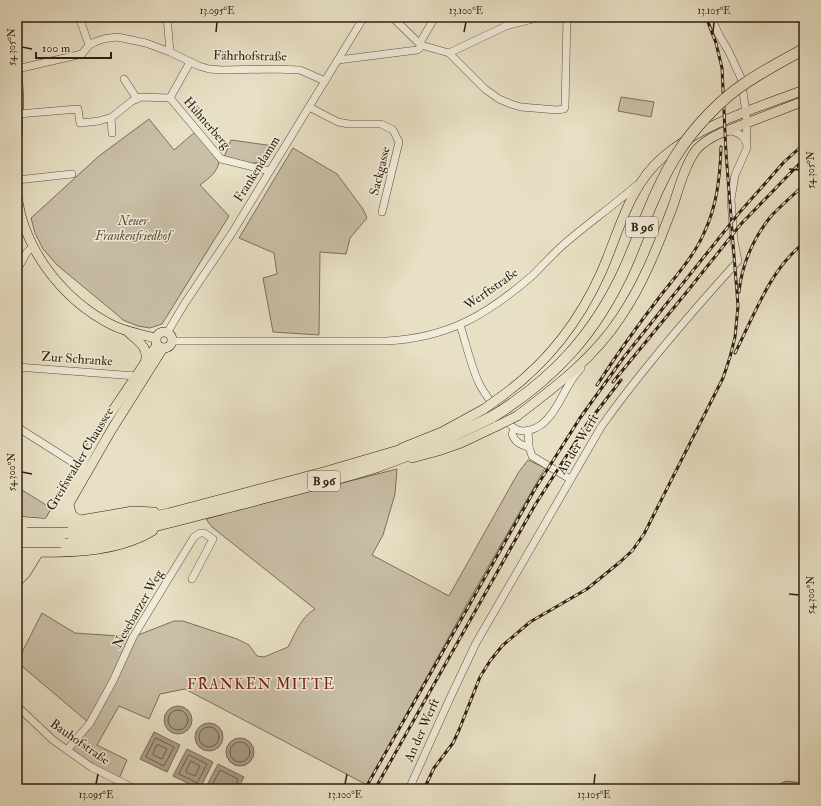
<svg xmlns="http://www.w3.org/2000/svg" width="821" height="806" font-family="'IM FELL Double Pica',serif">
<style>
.green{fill:#c9bfa7;stroke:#7c6f5c}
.water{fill:#a99e88;stroke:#786b59}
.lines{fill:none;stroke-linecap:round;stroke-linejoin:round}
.shore{stroke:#6c5e4d;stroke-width:1}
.minor-casing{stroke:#5d4f3f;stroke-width:8}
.major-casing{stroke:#2f1f12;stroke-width:10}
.highway-casing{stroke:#2f1f12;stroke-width:12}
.minor{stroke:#f0ebd9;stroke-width:7}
.major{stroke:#e8e0c5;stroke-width:9}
.highway{stroke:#e8e0c5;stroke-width:11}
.rail-casing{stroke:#2f1f12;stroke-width:3}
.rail{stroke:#f0ebd9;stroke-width:1.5;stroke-dasharray:4.5;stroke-linecap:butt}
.major-bridge-casing{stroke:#2f1f12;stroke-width:10;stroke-linecap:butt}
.highway-bridge-casing{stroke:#2f1f12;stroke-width:12;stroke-linecap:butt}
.major-bridge{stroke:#e8e0c5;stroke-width:9}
.highway-bridge{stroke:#e8e0c5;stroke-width:11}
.ticks{fill:none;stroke:#2f1f12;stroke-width:1.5}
.labels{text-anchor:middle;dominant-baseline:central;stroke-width:3;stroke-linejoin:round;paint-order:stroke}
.shield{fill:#f0ebd9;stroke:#695c4e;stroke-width:1}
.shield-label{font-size:12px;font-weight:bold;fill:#2f1f12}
.street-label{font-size:13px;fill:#2f1f12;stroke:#f0ebd9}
.park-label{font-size:13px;font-style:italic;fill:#5d4f3f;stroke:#f0ebd9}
.quarter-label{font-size:15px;letter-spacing:1px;fill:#7a1f14;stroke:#f0ebd9}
.neatline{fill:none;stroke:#2f1f12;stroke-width:1.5}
.ticks-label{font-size:10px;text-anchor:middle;fill:#2f1f12}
</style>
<rect width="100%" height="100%" fill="#e8e0c5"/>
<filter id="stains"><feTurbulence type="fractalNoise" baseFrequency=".005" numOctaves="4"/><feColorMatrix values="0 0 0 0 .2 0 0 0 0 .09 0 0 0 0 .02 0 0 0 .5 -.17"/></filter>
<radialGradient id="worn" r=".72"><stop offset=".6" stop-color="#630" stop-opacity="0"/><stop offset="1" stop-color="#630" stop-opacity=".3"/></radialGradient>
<g class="green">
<path d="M621,97l33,5 -3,15 -33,-6z"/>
<path d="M149,119l25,31 21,-18 24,30c-2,11 -10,16 -19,23l29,31 -67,108 -12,4 -12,-2 -15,-6 -9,-8 -57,-47 -14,-16 -8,-16 -4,-15 68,-62z"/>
<path d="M231,140l43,6 -9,16 -20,2 -21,-7z"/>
<path d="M293,148l44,26 26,35 4,9 -17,20 -4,16 -26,-2 -1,83 -46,-3 -10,-54 14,-4 -3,-21 -35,-15z"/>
<path d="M528,460l17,8 -73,127 -105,190 -182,-96 -25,5 -11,25 -30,-13 -22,39 30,15 -9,21 -51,-31 22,-27 -72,-61 25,-49 33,20 58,4 41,-16h9l54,18 12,6 8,11 7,1 24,-10c7,-13 13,-30 27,-38l-103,-82 -6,-8 50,-14 141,-36 -2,25 -12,41 -11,20 77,41 69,-123z"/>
<path d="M17,487l39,24 -8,13 -31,-2z"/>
</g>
<g class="water">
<circle cx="178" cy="720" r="14"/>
<circle cx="209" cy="737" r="14"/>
<path d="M154,732l26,13 -13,27 -27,-13z"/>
<circle cx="240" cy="752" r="14"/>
<path d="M187,749l26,13 -13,27 -27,-13z"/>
<path d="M218,764l26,13 -6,12h-33z"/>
<path d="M786,781l18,2v6h-36z"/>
</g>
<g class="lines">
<g class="shore">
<circle cx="178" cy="720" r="10"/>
<circle cx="209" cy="737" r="10"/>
<path d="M156,738l18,9 -10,19 -18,-9z"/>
<circle cx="240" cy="752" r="10"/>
<path d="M157,745h2l8,4 -5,10 -9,-4z"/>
<path d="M189,755l18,9 -10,19 -18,-9z"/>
<path d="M191,761l9,5 -5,10 -9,-4z"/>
<path d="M210,789l10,-19 18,9 -3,10"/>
</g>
<defs>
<g id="minor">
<path d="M79,17l10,28"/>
<path d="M167,17l3,35"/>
<path d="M300,17v1"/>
<path d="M392,17l29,28 28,8 36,36 14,10 12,5 10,3 36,3 7,-1 1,-2 2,-90"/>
<path d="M506,26v-9"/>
<path d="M449,53l57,-27 35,-9"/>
<path d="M338,60l79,-10 3,-2 1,-7 14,-24"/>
<path d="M190,62l-20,36 51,61 48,12"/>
<path d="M17,69l65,-15 7,-9 6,-3 8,-3 14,-2 29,6 24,9 29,14 10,3 13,1 52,-1 26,1 25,11"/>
<path d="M124,79l13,20"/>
<path d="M309,107l29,15 11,2h32l12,6 6,12 -17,70"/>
<path d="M18,114l60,-5 2,14 19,-2 13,-4 20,-16 9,-4 29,1"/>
<path d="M111,118l1,15"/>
<path d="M728,131c8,0 15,4 18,11"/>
<path d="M17,180l55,-6"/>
<path d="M17,270l10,-18 6,-5"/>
<path d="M460,325c6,18 10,38 18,56 4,10 30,46 40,49 7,3 17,-1 23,-5 14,-11 20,-28 29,-42 3,-6 7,-10 11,-15"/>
<path d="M167,333l18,-30 47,-70 132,-216"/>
<path d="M172,341h214c62,-3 101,-26 147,-66 10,-10 20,-21 30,-30 24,-21 50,-39 74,-60"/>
<path d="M17,367l119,9"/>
<path d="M17,427l63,40"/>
<path d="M514,429l-2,5c3,8 8,11 17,13"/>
<path d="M528,430l1,17 3,9 38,23"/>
<path d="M17,706l36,34 38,27 44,22"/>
<path d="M67,750l23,-27 23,-42 20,-44 61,-100 6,-4h4l9,6 -21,40"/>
<path d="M409,789l42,-93 25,-53 125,-216c41,-58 89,-113 137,-166l-4,-20 -3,-42 4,-24 12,-27 -1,-35 -5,-35 -12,-26 -10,-17 -8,-18"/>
</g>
<g id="major">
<path d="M17,67l2,33 -2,37"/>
<path d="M17,194c6,55 46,106 95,131 14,7 29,9 43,13"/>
<circle cx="164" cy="340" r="8"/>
<path d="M129,333c9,8 21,15 16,30"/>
<path d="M502,396c43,-31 77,-74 99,-123 18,-40 27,-86 62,-116 38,-33 94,-49 141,-67"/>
<path d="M517,416c38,-29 76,-57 103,-98 24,-35 38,-73 53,-112 6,-18 12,-41 23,-56 7,-8 16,-13 25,-17l83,-32"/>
<path d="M402,448l40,-16 42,-23"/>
<path d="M412,458l26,-7 23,-8 36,-17"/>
<path d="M45,528l27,-44 15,-30 18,-32 52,-77"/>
<path d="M55,528l57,-99 51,-81"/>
<path d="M17,571l16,-24"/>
<path d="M17,582l9,-9 16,-26"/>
</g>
<g id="highway">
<path d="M68,505l3,11 8,5"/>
<path d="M17,522l25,2h21l70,-12 21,1"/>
<path d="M17,533h10"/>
<path d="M68,533l41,-6 60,-13 158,-42 82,-24"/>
<path d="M61,542c54,-4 107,-20 160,-33 51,-14 104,-26 155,-42 40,-14 78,-31 116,-50"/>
<path d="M17,551c44,1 97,2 135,-21"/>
<path d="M17,556l4,8"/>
</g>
</defs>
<use href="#minor" class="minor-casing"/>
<use href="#major" class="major-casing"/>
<use href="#highway" class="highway-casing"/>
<use href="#minor" class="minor"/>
<use href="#major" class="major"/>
<use href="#highway" class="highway"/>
<defs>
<g id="rail">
<path d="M739,292c3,-28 15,-55 33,-77 10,-10 21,-20 32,-30"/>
<path d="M735,353c19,-37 35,-84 69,-110"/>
<path d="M613,382l77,-94 51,-64 63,-65"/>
<path d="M597,385c20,-31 41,-60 64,-90 15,-19 33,-39 43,-62 13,-27 16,-56 17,-86"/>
<path d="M365,789l170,-300 45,-71 44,-61 115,-144 45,-51 20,-18"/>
<path d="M375,789l160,-284 52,-81 34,-44"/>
<path d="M424,789l10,-21 19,-25 6,-13 21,-53 10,-16 12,-15 28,-24 57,-33 33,-27 12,-11 12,-17 79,-156 7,-21 5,-20 3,-31 -12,-153 -4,-85 -6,-25 -10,-26"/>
</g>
</defs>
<use href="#rail" class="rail-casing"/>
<use href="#rail" class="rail"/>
<defs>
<g id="major-bridge">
<path d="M484,409l18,-13"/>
<path d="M497,426l20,-10"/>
</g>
<g id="highway-bridge">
<path d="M492,417c62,-38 104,-84 134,-151 17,-39 30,-80 53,-115 15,-23 42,-52 65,-67 19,-13 40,-24 60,-35"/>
<path d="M27,533h41"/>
<path d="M21,542h40"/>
</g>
</defs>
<use href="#major-bridge" class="major-bridge-casing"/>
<use href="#highway-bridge" class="highway-bridge-casing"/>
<use href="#major-bridge" class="major-bridge"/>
<use href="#highway-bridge" class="highway-bridge"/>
</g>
<path class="ticks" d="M216,32l1,-10M464,32l2,-10M713,32l1,-10M22,47l10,2M789,169l10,1M22,472l10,2M789,594l10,1M96,784l2,-10M345,784l2,-10M594,784l1,-10"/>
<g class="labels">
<g class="shield">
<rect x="626" y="217" width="32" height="20" rx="3"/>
<rect x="308" y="471" width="32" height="20" rx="3"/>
</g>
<g class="shield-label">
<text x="642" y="227">B 96</text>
<text x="324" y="481">B 96</text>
</g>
<g class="street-label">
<text transform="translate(250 56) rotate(1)">Fährhofstraße</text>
<text transform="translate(207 123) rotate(49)">Hühnerberg</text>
<text transform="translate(257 169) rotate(-58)">Frankendamm</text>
<text transform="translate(380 171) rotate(-76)">Sackgasse</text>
<text transform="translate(491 289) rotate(-35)">Werftstraße</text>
<text transform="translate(77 359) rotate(4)">Zur Schranke</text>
<text transform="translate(578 444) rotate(-59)">An der Werft</text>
<text transform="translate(80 459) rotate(-59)">Greifswalder Chaussee</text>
<text transform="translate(138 609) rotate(-60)">Nesebanzer Weg</text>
<text transform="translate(422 730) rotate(-66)">An der Werft</text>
<text transform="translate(80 742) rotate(35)">Bauhofstraße</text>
</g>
<g class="park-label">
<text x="133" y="221">Neuer<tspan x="133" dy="15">Frankenfriedhof</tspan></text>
</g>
<g class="quarter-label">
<text x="261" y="684">FRANKEN MITTE</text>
</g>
</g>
<rect width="821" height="806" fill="none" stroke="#e8e0c5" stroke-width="44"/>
<path d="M36 52v6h75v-6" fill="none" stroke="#2f1f12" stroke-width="2"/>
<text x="42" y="52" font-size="12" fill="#2f1f12" stroke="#f0ebd9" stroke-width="3" paint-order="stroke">100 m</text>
<rect x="22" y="22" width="777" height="762" class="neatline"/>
<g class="ticks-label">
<text x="217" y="14">13.095°E</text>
<text x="466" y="14">13.100°E</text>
<text x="714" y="14">13.105°E</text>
<text transform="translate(11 47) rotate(-90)" y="4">54.305°N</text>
<text transform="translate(810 170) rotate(-90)" y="4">54.305°N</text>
<text transform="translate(11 472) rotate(-90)" y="4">54.300°N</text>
<text transform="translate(810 595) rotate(-90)" y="4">54.300°N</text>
<text x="96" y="798">13.095°E</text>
<text x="345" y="798">13.100°E</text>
<text x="594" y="798">13.105°E</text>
</g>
<rect width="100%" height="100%" filter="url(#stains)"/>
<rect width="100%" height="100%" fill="url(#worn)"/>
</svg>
